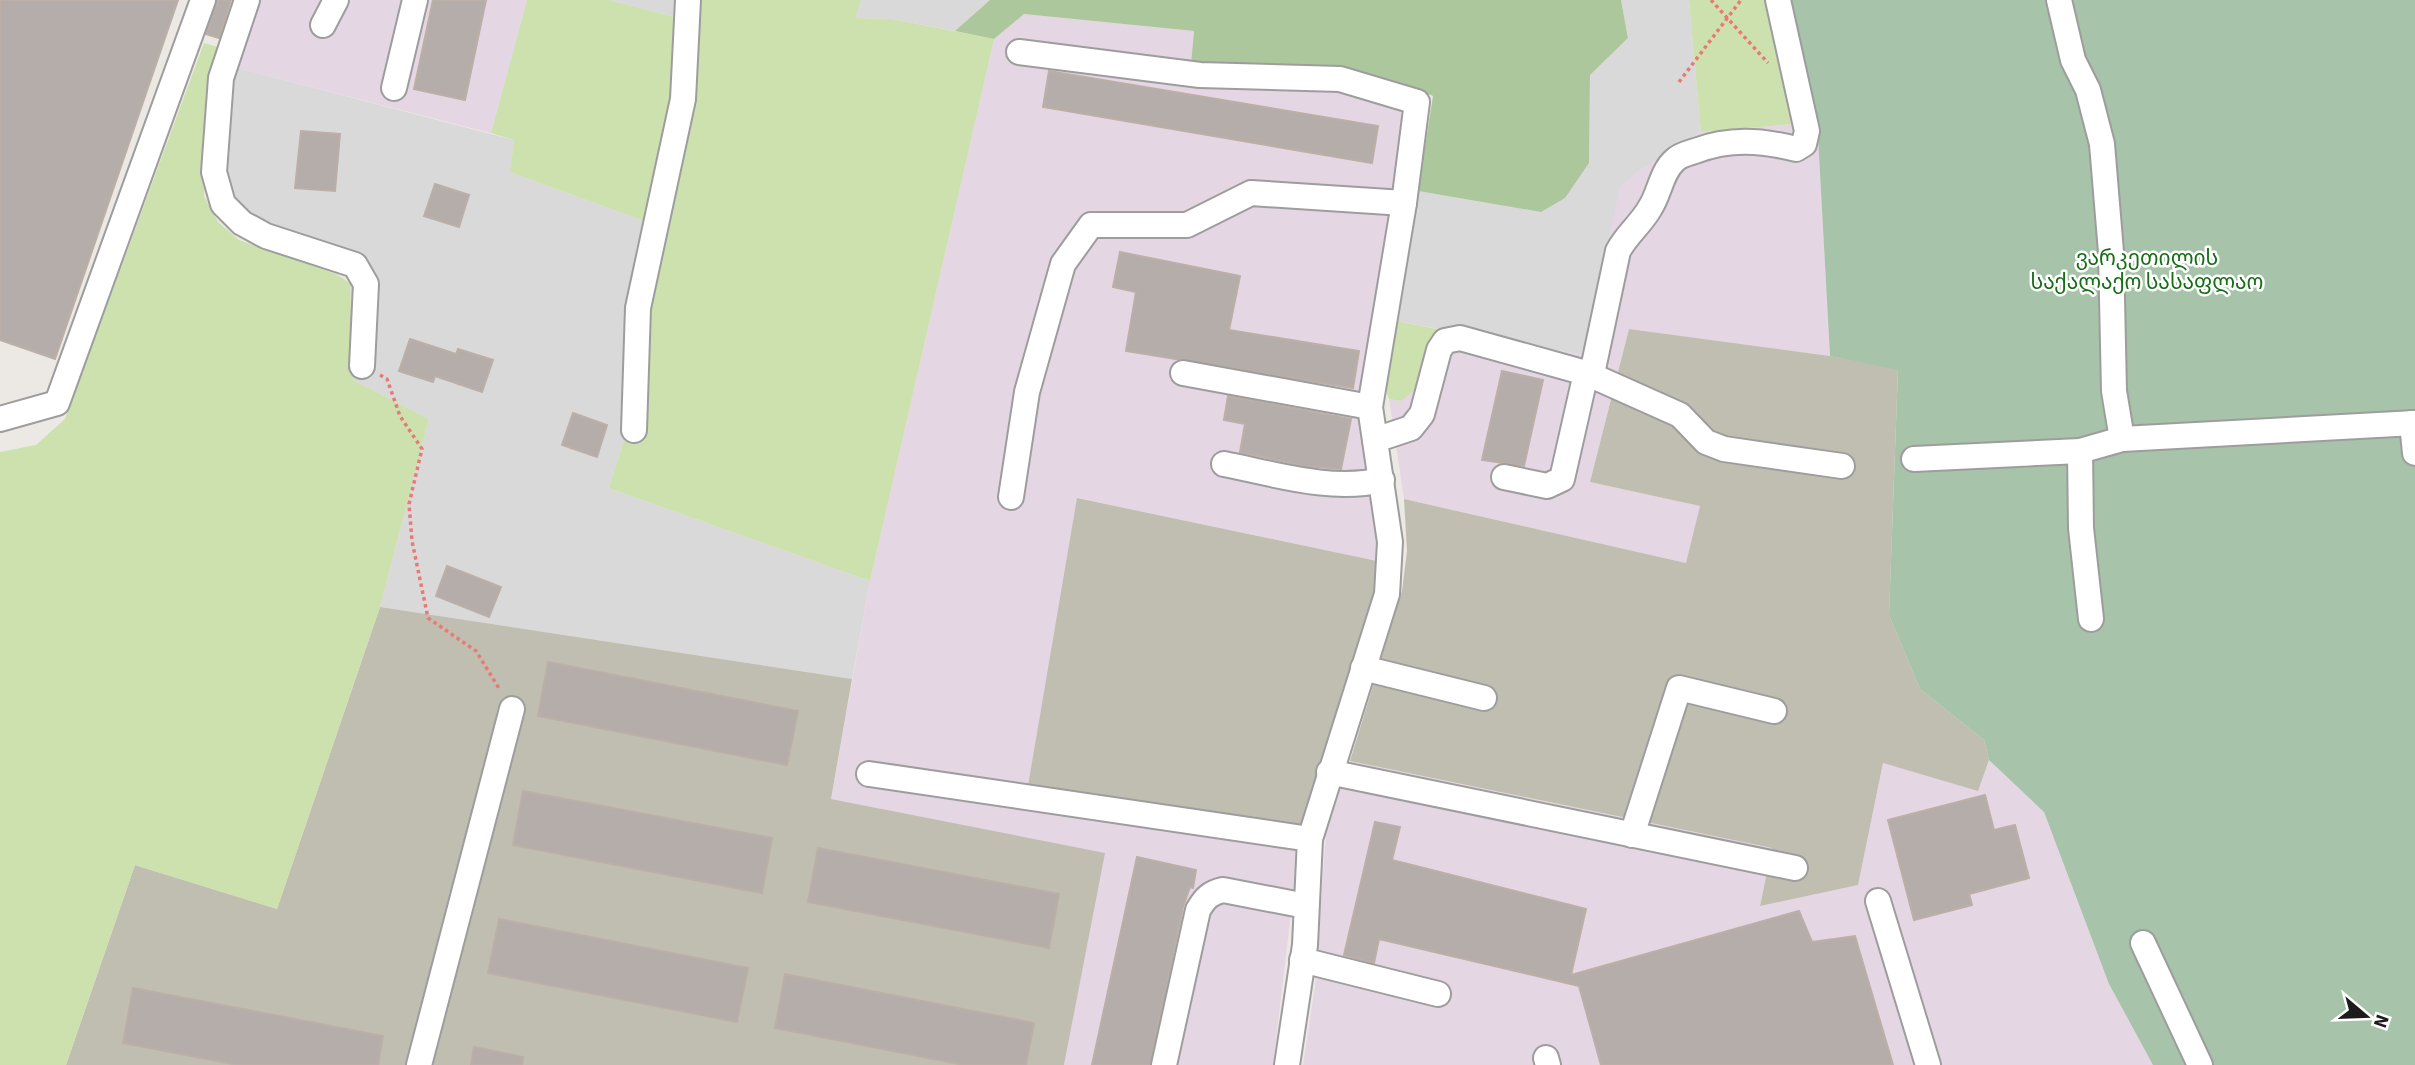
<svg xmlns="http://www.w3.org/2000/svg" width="2415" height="1065" font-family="'Source Sans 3','Noto Sans Georgian',sans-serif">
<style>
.residential{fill:#dad9d9}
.industrial{fill:#e5d6e3}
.construction{fill:#c0beb0}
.grass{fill:#cce1ae}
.forest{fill:#adc79c}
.cemetery{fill:#a7c3a9}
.building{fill:#b5ada9;stroke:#bcafa7;stroke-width:2}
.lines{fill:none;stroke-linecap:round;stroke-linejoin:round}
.minor-casing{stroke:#9d9d9d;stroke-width:28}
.path{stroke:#e97977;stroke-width:3.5;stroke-dasharray:3.5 3.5;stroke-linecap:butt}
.minor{stroke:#fff;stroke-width:24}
.labels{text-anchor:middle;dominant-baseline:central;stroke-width:5;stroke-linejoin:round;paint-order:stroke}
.park-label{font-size:21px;fill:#186d17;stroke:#fff}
</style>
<rect width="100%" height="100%" fill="#ece8e3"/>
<g class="residential">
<path d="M609,0h68l1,18z"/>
<path d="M861,0h129l-35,31 -63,-12 -38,-1z"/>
<path d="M1621,0h68l12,132 -64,40 -53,183 -188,-34 22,-130 123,21 48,-49 1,-88 38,-37z"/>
<path d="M234,67l280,73 -4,32 137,50 -18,81 -5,137 -15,48 261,93 -18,98 -472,-72 49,-188 -76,-39 -3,-97 7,-28 -90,-30 -30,-21 -12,-22 -1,-22z"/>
</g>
<g class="industrial">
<path d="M258,0h269l-36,133 -257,-66z"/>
<path d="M1024,14l170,17 -2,34 112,-2 93,16 15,7 -48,300 12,125 1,50 -299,-63 217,350v31l-22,186h-209l40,-211 -273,-55 39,-218 124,-542z"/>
<path d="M1817,118l13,238 -201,-27 -39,153 111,24 -15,57 -282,-64 -15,-100 12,2 47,-70 136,24 36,-168 17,-15 64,-40 92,-8z"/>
<path d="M1989,760l55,52 65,172 44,81h-850l12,-79 11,-153 24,-72 422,87 -12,58 98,-21 25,-122 95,27z"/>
</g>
<g class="construction">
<path d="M1629,329l201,27 68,13 -9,246 31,74 64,51 5,20 -11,31 -95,-28 -25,122 -98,21 12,-58 -422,-87 52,-170 5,-40 -3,-52 282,64 14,-57 -110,-24z"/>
<path d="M1077,498l300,63 -3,36 -73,232 -273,-43z"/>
<path d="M380,607l472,72 -21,120 274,54 -41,212h-998l69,-200 142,44z"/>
</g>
<g class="grass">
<path d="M527,0h82l69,18 -2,76 -29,128 -137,-50 4,-32 -23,-7z"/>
<path d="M699,0h162l-6,18 37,1 102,20 -124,542 -261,-93 15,-48 17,1 6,-134z"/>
<path d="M1689,0h79l25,124 -92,8z"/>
<path d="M204,43l21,6 -14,31 -7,116 14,26 21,18 97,34 14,9 3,97 76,39 -49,188 -103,302 -142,-44 -69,200h-66v-613l36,-7 29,-26z"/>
<path d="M1396,321l52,10 -35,60 -12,10 -12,-2 -5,-15z"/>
</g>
<path class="forest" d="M990,0h631l7,38 -38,37 -1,88 -24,35 -24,14 -123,-21 15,-95c-78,-37 -158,-33 -242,-31l3,-34 -170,-17 -30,25 -39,-8z"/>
<path class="cemetery" d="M1788,0h627v1065h-262l-44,-81 -65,-172 -55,-52 -5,-20 -64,-51 -31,-74 9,-245 -68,-14 -13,-238z"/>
<g class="building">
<path d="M0,0h178l-123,359 -55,-19z"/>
<path d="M218,0h13l-12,38 -13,-4z"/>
<path d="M433,0h53l-21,100 -51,-11z"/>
<path d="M1049,71l329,55 -6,37 -329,-56z"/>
<path d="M301,131l39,3 -5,57 -40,-3z"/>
<path d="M435,184l34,11 -10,32 -35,-11z"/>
<path d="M1120,252l120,24 -11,54 130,21 -6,37 -227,-37 10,-59 -23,-5z"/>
<path d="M410,339l46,15 2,-5 35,11 -11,32 -47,-16 -2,6 -34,-11z"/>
<path d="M1502,371l41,9 -19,86 -42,-6z"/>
<path d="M1228,396l123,23 -10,50 -36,-3 -65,-14 5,-28 -21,-4z"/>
<path d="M573,413l34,12 -10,32 -35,-12z"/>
<path d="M447,566l54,21 -12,30 -53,-21z"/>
<path d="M548,662l250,49 -11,54 -249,-49z"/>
<path d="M523,791l249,47 -10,55 -249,-48z"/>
<path d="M1985,795l9,35 21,-5 14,53 -60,16 3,11 -58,15 -26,-100z"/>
<path d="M1375,822l25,5 -8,33 194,49 -15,66 228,-64 13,31 43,-6 38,129h-292l-22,-79 -200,-47 -5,24 -30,-8z"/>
<path d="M818,848l241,46 -10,54 -241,-46z"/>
<path d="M1137,857l59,13 -3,18 -3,-1 -7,20 -33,158h-58z"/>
<path d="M499,919l249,49 -11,54 -249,-49z"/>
<path d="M785,974l249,49 -8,42h-62l-189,-37z"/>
<path d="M133,988l250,48 -5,29h-140l-115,-22z"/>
<path d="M474,1047l49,10 -1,8h-51z"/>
</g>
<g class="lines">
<defs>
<g id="minor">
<path d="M247,0l-26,78 -7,94 9,32 19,19 24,13 89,29 11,19 -4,82"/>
<path d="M2059,0l14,60 15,30 14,54 9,108 3,139 8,48"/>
<path d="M323,25l13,-25"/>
<path d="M1019,52l181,23 140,4 77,23 -13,101 -34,204 20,135 -3,52 -77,245 -5,106 -18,120"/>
<path d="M394,88l21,-88"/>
<path d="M1183,373l187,34"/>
<path d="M0,419l57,-16 146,-403"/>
<path d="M2412,423l3,30"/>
<path d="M634,430l4,-122 45,-209 5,-99"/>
<path d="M1375,440l36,-12 11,-14 17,-64 6,-9 15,-3 126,35 7,-4 25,-118c9,-17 23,-27 32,-43 10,-15 11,-36 25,-48 5,-5 14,-7 20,-9 34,-13 66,-11 101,-2l8,-5 3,-13 -29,-131"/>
<path d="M2080,451l1,77 10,91"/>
<path d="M1914,459l166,-8 42,-12 293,-16"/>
<path d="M1224,464c51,10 107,28 158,16"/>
<path d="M1504,477l43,9 15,-7 24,-106 94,42 26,27 18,7 118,17"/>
<path d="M1011,497l16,-105 36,-128 28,-39h96l64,-32 153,10"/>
<path d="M1363,668l121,30"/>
<path d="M1329,772l466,96"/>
<path d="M869,774l441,65"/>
<path d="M1632,835l47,-147 95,23"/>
<path d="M1878,901l50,164"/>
<path d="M2143,943l57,122"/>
<path d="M1302,960l136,34"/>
<path d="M1546,1058l2,7"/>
<path d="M419,1065l93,-356"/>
<path d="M1164,1065l34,-155c7,-12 12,-17 25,-20l83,16"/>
</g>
</defs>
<use href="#minor" class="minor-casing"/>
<g class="path">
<path d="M1711,0l57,63"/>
<path d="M1679,82l62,-82"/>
<path d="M380,375l7,4 13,37 22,33 -13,55 3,37 16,77 48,33 24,39"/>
</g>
<use href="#minor" class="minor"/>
</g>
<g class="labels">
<g class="park-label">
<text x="2147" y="258">ვარკეთილის<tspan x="2147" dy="24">საქალაქო სასაფლაო</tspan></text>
</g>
</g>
<g transform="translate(2366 1016) rotate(109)" stroke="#ffffff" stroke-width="5" paint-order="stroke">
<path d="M0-5L12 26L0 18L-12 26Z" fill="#1c1c1c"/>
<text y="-10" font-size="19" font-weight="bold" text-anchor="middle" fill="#1c1c1c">N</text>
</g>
</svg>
